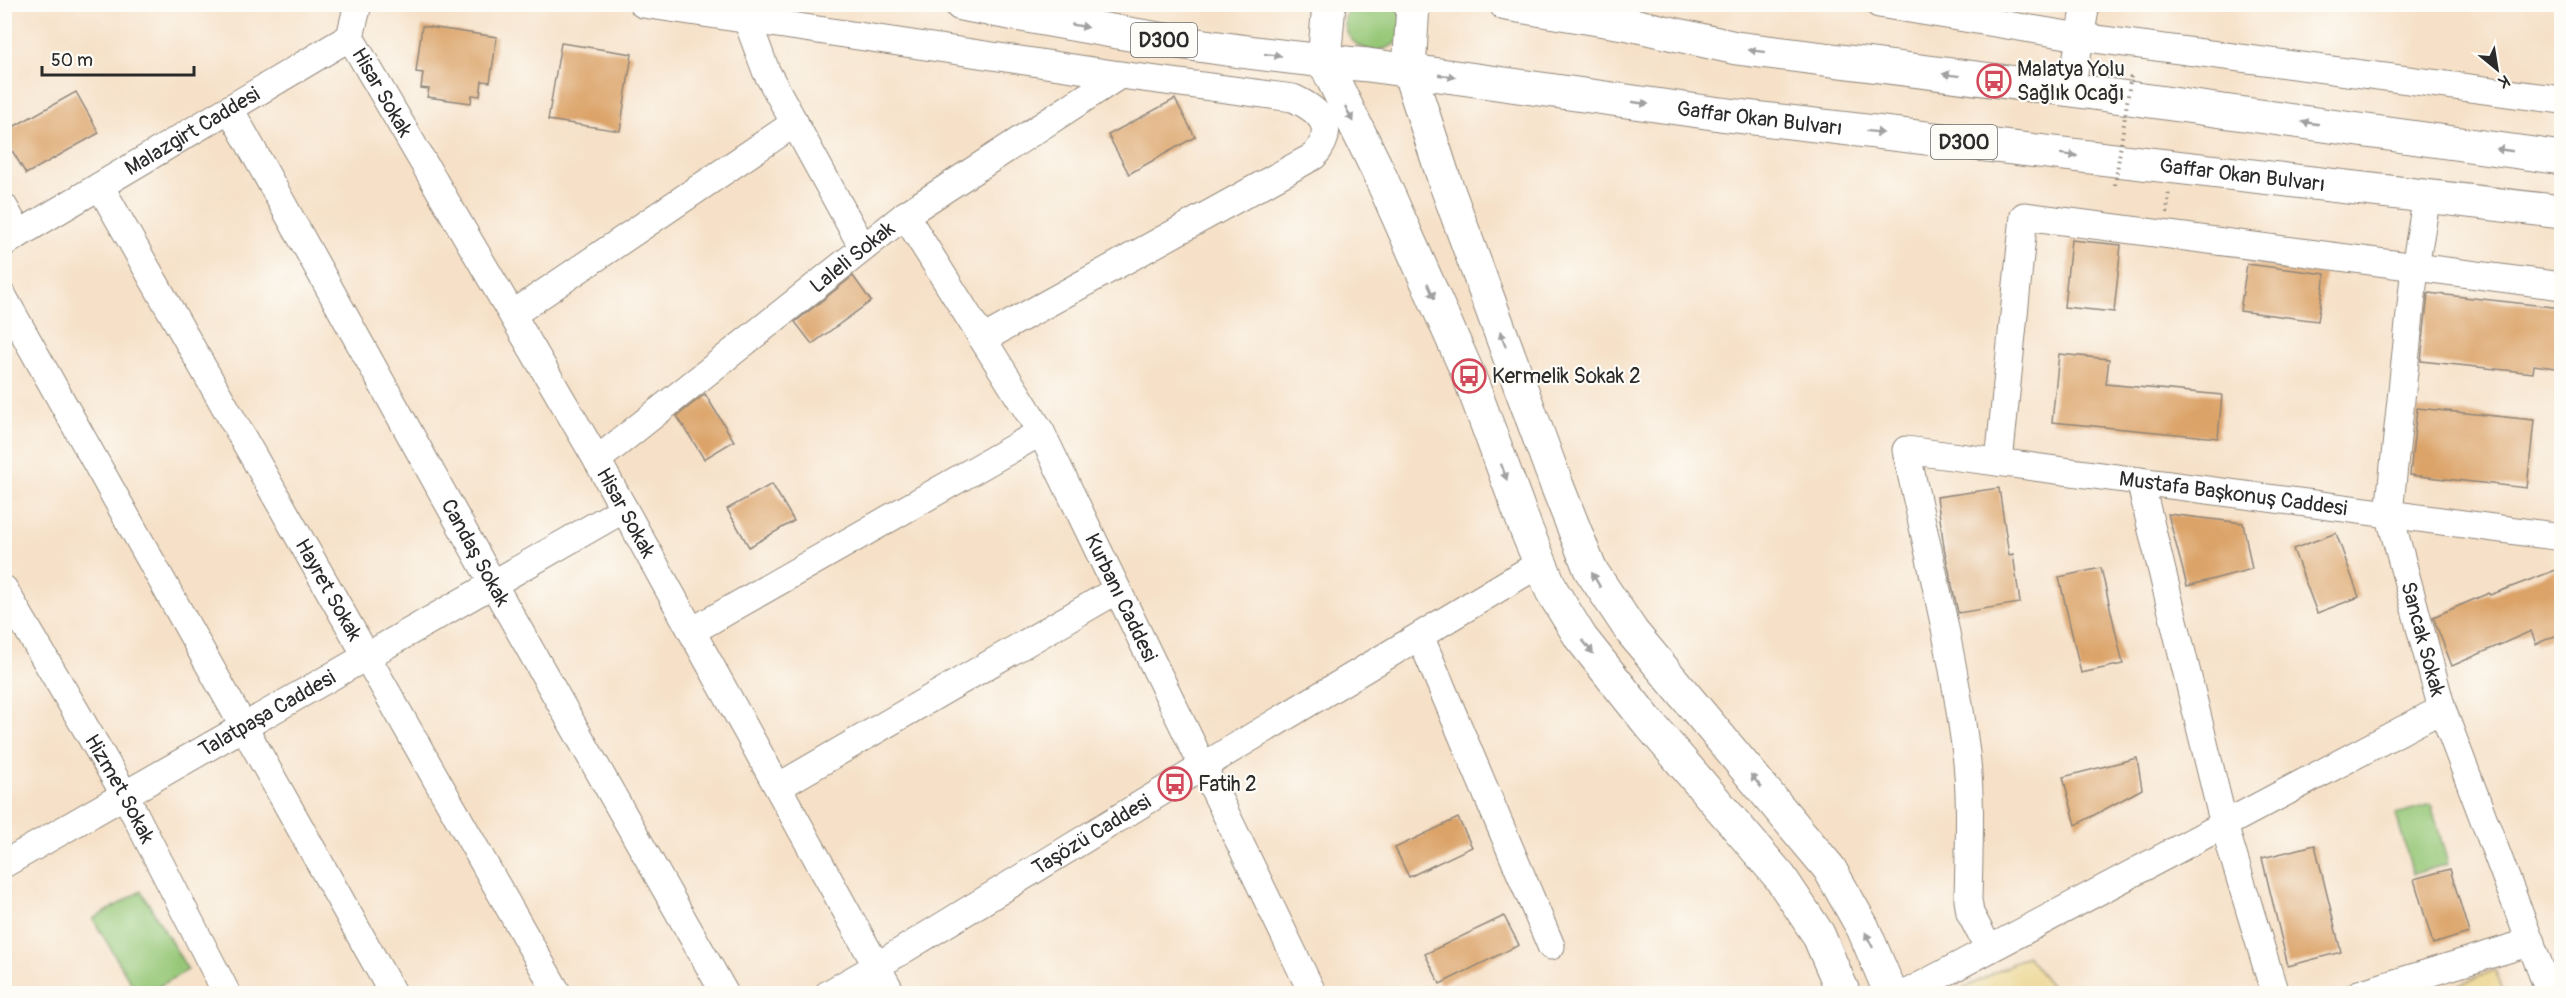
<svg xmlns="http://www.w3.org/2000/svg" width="2566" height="998" font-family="Pangolin,sans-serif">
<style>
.green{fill:#96c777;stroke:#607951;stroke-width:1.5}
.sand{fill:#eeda9e;stroke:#8c8264;stroke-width:1.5}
.building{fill:#dba367}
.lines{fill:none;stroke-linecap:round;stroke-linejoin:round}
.minor-casing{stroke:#90867a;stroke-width:29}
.highway-casing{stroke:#90867a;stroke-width:35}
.path{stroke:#90867a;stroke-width:4;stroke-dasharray:1.5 4.5;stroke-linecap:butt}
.minor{stroke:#fff;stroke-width:27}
.highway{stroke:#fff;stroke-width:33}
.path-bridge{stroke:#90867a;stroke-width:4;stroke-dasharray:1.5 4.5;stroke-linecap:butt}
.oneway{fill:#a0a0a0}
.labels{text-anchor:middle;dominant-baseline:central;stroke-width:4.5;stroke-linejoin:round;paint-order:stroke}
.shield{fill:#fdfcf7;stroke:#6a6a68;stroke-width:1.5}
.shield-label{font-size:20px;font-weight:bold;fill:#2b2b2b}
.poi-label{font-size:21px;fill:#2b2b2b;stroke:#fdfcf7;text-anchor:start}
.street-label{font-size:21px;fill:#2b2b2b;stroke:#fdfcf7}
</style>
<rect width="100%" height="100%" fill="#fdfcf7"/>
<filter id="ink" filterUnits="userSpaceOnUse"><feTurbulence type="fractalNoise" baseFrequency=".0167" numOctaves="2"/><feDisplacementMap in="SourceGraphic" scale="12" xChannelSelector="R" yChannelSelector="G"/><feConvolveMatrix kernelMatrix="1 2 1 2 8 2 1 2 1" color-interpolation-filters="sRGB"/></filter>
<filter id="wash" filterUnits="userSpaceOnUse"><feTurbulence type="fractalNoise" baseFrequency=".008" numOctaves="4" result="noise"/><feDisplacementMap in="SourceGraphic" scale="24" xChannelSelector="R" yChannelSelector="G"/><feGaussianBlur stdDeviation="1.35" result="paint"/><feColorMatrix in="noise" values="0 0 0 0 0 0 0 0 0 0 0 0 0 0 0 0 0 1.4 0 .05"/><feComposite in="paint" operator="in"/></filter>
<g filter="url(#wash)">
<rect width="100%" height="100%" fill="#f6e1c8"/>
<g class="green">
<path d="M1402,4l-2,36c-28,25 -68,0 -51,-35z"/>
<path d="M2431,804l17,60 -35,10 -17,-60z"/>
<path d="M141,891l47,79 -41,23h-10l-44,-74z"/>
</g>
<g class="sand">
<path d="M2027,956l30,37h-102z"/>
<path d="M2495,970l9,23h-67z"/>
</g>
<g id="blocks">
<g class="building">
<path d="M422,26l75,11 -7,45 -8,-1 -2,15 -8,-1 -1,8 -44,-6 2,-8 -8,-1 2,-15 -7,-1z"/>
<path d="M561,43l71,11 -12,77 -72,-11z"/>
<path d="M76,92l23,41 -73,41 -22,-37v-5z"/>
<path d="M1175,99l20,38 -66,37 -21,-39z"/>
<path d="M2071,240l50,5 -7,67 -50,-5z"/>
<path d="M2247,264l78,10 -7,47 -78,-10z"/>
<path d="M853,276l18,25 -59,43 -17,-22z"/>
<path d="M2428,293l134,15v61l-28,-4 -1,8 -112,-12z"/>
<path d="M2059,354l50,5 -3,25 116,11 -4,43 -166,-16z"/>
<path d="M705,394l29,47 -30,18 -27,-43z"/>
<path d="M2417,408l117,12 -7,68 -117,-13z"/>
<path d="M772,484l22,37 -45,26 -22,-38z"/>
<path d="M1999,488l10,67 4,-1 7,49 -62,10 -14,-66 -7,-50z"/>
<path d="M2168,514l75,9 9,46 -65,17z"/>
<path d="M2336,533l23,64 -42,16 -24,-64z"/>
<path d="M2101,568l22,96 -42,9 -22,-96z"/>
<path d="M2556,570l6,14v49l-26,11 -5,-13 -79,35 -19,-49 56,-24 1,2z"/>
<path d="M2137,758l5,31 -66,36 -13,-48z"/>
<path d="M1458,818l14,29 -63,30 -14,-29z"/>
<path d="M2315,845l26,107 -53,14 -26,-108z"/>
<path d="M2450,869l19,64 -36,11 -19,-65z"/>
<path d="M1504,916l15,29 -79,39 -15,-30z"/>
</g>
</g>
</g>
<g filter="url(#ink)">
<use href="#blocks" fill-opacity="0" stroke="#90867a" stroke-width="1.5"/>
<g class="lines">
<defs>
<g id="minor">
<path d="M643,4l477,71 173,23c28,13 45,30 21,58l-331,183"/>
<path d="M1879,4l201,33 482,63"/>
<path d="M747,20l19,51 97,177"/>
<path id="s1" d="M350,37l247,423 295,534"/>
<path d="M2071,90l15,-86"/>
<path id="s2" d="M230,109l263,475 232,410"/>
<path id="s3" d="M100,186l458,808"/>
<path id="s4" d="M2427,196l-12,71 -26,246 53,196 108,285"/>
<path d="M4,207l15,27"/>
<path id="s5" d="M905,215l136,217 272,562"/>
<path id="s6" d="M4,243l346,-206 8,-33"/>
<path d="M4,298l389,696"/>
<path d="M513,314l282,-191"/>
<path id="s7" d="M597,460l308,-245 215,-140"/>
<path d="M1999,462l25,-246 538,70"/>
<path d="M2140,481l84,344 51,169"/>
<path id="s8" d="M4,589l121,206 102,199"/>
<path d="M692,631l349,-199"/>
<path d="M1420,636l131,310"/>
<path d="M778,787l339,-197"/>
<path id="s9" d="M4,864l620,-355"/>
<path id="s10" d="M1989,949l-19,-36 -2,-13c1,-51 4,-104 -3,-155 -13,-99 -38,-197 -59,-295l656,87"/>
<path id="s11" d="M828,994l49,-28 325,-199 337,-203"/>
<path d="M1905,994l537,-285"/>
<path d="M2359,994l172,-52"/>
</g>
<g id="highway">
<path id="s12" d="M961,4c135,25 270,50 407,61l352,49 842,98"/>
<path d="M1329,4l-5,57 53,108 92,207 57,153 26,62 29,47 66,83 133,156 38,57 26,60"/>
<path d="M1413,4l-4,67 36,111 111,301 34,86 42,63 197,236 34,60 28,66"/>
<path d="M1506,4l123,20 107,24 335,42 491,68"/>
</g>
</defs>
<use href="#minor" class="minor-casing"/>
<use href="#highway" class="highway-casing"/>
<path class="path" d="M2167,213l2,-23"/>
<use href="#minor" class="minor"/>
<use href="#highway" class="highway"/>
<path class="path-bridge" d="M2115,185l16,-110"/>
</g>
<defs><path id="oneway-solid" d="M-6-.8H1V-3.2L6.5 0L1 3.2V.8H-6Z" transform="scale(1.5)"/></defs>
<g class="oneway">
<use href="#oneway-solid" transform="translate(1080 26) rotate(10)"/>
<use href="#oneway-solid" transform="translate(1757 51) rotate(-173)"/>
<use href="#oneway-solid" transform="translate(1273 55) rotate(7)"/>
<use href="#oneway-solid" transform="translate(1951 75) rotate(-173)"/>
<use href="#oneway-solid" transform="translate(1447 76) rotate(8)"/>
<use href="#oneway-solid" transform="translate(1640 103) rotate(8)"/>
<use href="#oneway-solid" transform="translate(1349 114) rotate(64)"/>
<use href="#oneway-solid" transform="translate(2310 123) rotate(-172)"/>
<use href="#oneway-solid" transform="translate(1875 132) rotate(7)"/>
<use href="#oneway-solid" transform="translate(2504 150) rotate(-172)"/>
<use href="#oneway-solid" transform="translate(2069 155) rotate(7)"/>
<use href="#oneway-solid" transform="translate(1431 291) rotate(66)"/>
<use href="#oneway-solid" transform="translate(1503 339) rotate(-110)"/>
<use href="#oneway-solid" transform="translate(1504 472) rotate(70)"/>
<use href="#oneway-solid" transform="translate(1596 580) rotate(-120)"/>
<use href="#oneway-solid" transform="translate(1588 647) rotate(52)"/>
<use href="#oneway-solid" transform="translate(1756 781) rotate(-130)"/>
<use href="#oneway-solid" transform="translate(1869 940) rotate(-116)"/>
</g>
</g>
<defs>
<symbol id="bus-ring" viewBox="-11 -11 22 22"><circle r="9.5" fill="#fdfcf7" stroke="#d1495b" stroke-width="1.5"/><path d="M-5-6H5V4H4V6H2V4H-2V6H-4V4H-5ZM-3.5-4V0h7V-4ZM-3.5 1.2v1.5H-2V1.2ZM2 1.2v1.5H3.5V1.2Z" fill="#d1495b"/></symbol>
</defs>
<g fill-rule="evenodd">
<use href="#bus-ring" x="1975" y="62" width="38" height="38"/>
<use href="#bus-ring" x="1450" y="357" width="38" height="38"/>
<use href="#bus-ring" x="1156" y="765" width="38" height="38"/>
</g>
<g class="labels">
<g class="shield">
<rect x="1131" y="23" width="66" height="34" rx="4.5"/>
<rect x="1931" y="125" width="66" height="34" rx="4.5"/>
</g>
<g class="shield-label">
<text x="1164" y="40">D300</text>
<text x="1964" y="142">D300</text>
</g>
<g class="poi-label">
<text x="2017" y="69">Malatya Yolu<tspan x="2017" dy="24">Sağlık Ocağı</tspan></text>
<text x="1492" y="376">Kermelik Sokak 2</text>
<text x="1198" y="784">Fatih 2</text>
</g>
<g class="street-label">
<text stroke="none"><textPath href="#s1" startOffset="64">Hisar Sokak</textPath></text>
<text stroke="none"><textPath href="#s12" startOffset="807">Gaffar Okan Bulvarı</textPath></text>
<text stroke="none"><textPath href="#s6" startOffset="219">Malazgirt Caddesi</textPath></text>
<text stroke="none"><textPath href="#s12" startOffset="1293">Gaffar Okan Bulvarı</textPath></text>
<text stroke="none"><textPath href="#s7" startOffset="326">Laleli Sokak</textPath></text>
<text stroke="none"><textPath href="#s10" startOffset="840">Mustafa Başkonuş Caddesi</textPath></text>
<text stroke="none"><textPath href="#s1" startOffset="550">Hisar Sokak</textPath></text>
<text stroke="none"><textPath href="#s2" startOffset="507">Candaş Sokak</textPath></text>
<text stroke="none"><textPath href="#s3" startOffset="464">Hayret Sokak</textPath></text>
<text stroke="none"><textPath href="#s5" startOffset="440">Kurbanı Caddesi</textPath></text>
<text stroke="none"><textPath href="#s4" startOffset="450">Sancak Sokak</textPath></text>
<text stroke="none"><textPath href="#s9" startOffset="303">Talatpaşa Caddesi</textPath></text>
<text stroke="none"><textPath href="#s8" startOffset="231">Hizmet Sokak</textPath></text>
<text stroke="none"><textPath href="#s11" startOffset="308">Taşözü Caddesi</textPath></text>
</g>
</g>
<rect width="2566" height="998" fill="none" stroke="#fdfcf7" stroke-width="24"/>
<g transform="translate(2497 69) rotate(150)" stroke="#fdfcf7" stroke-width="4.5" paint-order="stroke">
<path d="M0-4.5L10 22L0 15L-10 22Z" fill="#2b2b2b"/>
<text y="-9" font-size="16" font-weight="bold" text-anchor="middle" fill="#2b2b2b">K</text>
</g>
<path d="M42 66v9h152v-9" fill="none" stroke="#2b2b2b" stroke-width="3"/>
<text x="51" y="66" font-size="18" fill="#2b2b2b" stroke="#fdfcf7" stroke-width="4.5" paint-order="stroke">50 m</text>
</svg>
